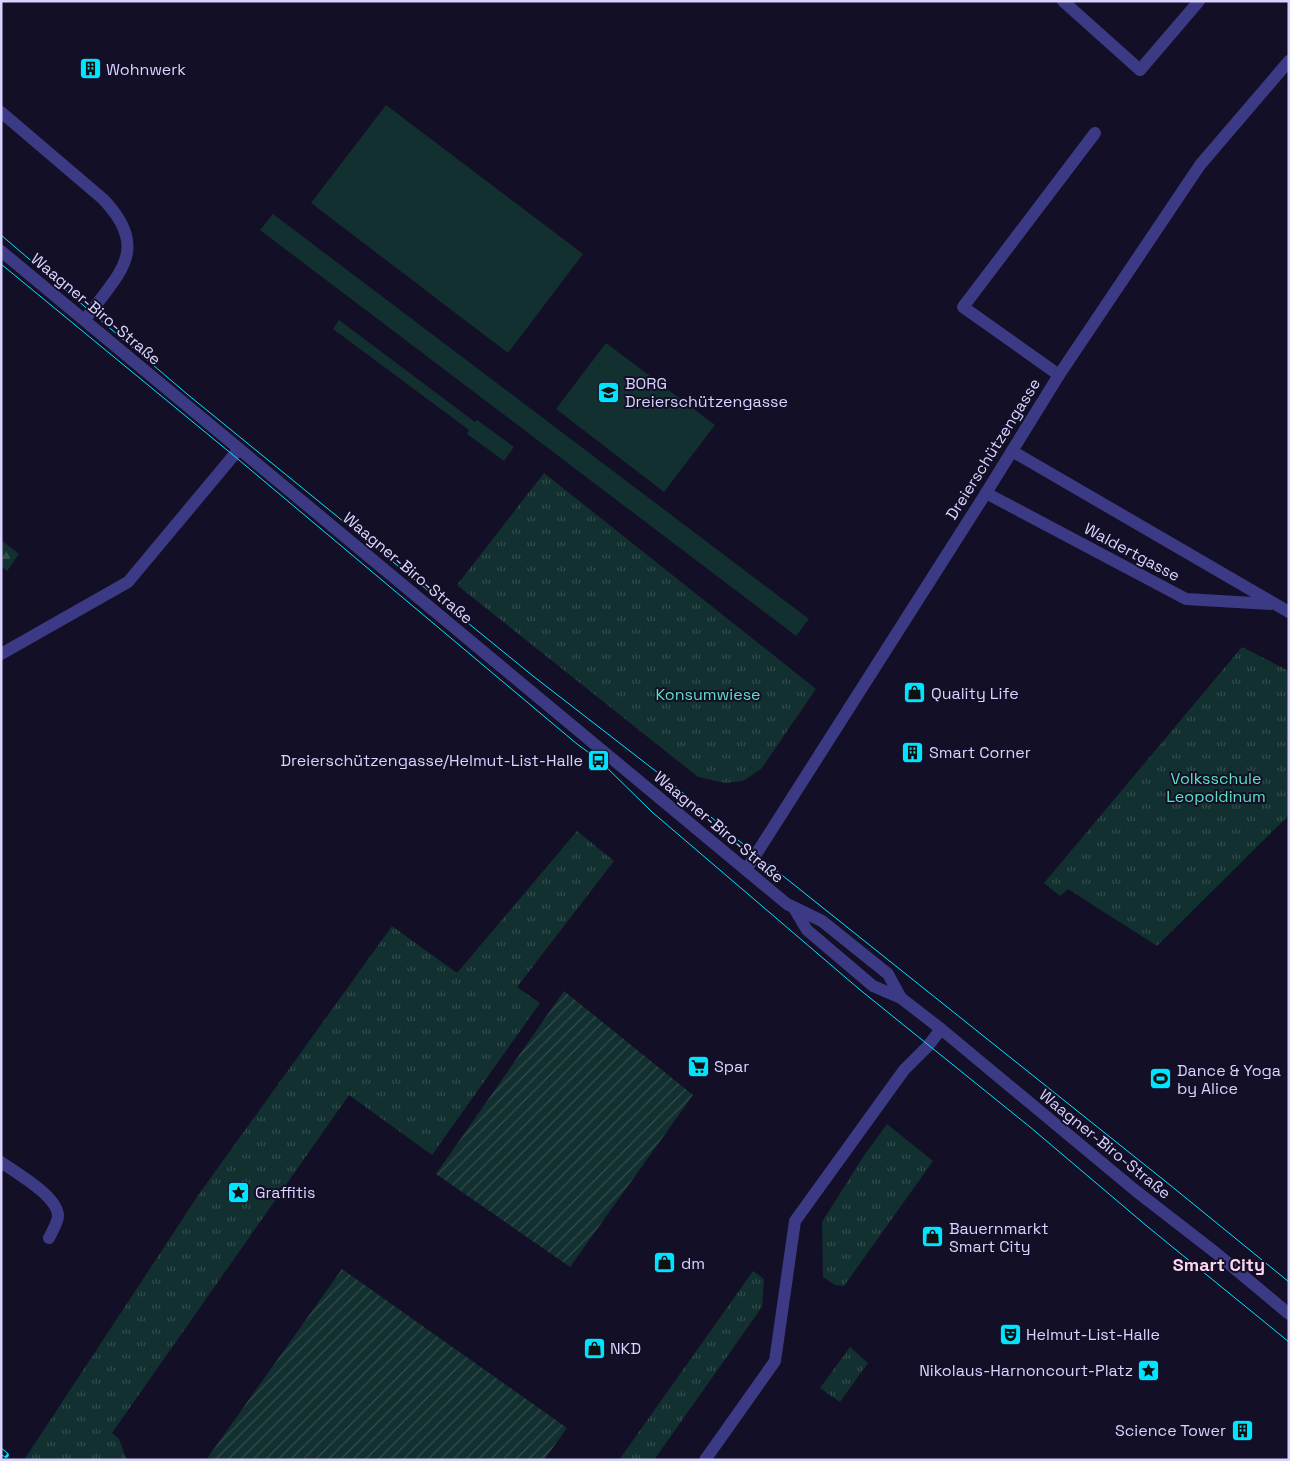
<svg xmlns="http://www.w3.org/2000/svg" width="1290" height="1461" font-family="'Space Grotesk',sans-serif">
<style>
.grass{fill:url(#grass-tufts)}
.forest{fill:url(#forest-firs)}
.garden{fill:url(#garden-furrows)}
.pitch{fill:#12302f}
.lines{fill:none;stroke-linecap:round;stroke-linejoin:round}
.service{stroke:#3d3a85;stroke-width:12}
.minor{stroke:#3d3a85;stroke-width:12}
.tertiary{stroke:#3d3a85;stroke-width:12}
.tram{stroke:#00e5ff;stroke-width:1}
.rail-casing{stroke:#00e5ff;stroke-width:5.5}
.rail{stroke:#130f26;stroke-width:4;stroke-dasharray:11;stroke-linecap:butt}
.labels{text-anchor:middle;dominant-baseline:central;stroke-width:4;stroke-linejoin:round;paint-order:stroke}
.poi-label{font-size:16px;fill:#d9d4ff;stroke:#130f26;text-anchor:start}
.street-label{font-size:16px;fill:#d9d4ff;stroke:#130f26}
.park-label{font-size:16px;fill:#5fe0c0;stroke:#130f26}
.neighbourhood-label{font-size:18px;font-weight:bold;fill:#ffd6f0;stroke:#130f26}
</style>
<defs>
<pattern id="grass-tufts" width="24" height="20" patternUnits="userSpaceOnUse" patternTransform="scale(1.25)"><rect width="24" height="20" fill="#12302f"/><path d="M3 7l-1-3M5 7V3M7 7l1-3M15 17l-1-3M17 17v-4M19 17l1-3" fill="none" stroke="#344d4e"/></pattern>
<pattern id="forest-firs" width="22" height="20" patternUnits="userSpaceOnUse" patternTransform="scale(1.25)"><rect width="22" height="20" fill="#12302f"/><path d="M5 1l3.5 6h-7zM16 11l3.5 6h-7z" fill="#344d4e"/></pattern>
<pattern id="garden-furrows" width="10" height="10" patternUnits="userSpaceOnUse" patternTransform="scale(1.25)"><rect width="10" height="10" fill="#12302f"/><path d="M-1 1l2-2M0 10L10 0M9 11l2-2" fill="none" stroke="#344d4e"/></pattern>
</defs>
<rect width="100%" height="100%" fill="#130f26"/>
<g class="grass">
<path d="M544,473l272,216 -55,80 -18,12 -18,2 -27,-6 -241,-192z"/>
<path d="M1242,647l47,24v144l-132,131 -89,-57 -8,7 -16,-13z"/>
<path d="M577,831l37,30 -97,126 23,16 -108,152 -83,-60 -237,338 7,6 8,21h-103l175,-266 193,-268 65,47z"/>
<path d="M887,1124l46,37 -89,125 -9,-1 -12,-8 -1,-55 41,-65z"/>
<path d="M753,1271l11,8 -2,28 -108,153h-35z"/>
<path d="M850,1347l18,16 -28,39 -20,-14z"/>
</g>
<path class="forest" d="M1,540l18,14 -12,17 -6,-5z"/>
<g class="garden">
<path d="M564,991l129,104 -123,172 -134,-93z"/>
<path d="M342,1269l225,159 -23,32h-338z"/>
</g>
<g class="pitch">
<path d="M386,105l197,149 -75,99 -197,-150z"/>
<path d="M273,214l536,405 -13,17 -536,-406z"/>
<path d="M339,320l136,102 2,-2 37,27 -10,14 -37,-27 2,-4 -136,-101z"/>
<path d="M606,343l109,82 -51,67 -108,-83z"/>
</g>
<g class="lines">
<g class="service">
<path d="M1063,1l77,69 59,-69"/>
<path d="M1,112l102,87c50,52 13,76 -18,121"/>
<path d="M1059,375l-96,-68 132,-174"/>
<path d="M1,654l127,-72 111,-133"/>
<path d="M1,1162c15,11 57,34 57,54 0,6 -6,16 -9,22"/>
<path d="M705,1460l70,-99 20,-140 109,-151 24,-24 13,-17"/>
</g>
<g class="minor">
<path d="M1012,451l277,161"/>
<path d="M986,493l200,106 84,5"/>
<path d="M746,870l240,-377 73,-118 141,-210 89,-104"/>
</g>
<g class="tertiary">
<path d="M1,251l786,653 35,17 66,53 13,24"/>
<path d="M794,908l13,22 66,56 28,12 40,31 195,162 80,62 73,61"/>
</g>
<g class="tram">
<path d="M1,235l186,159 346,282 142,110 58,50 437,349 119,97"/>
<path d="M1,264l232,191 344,289 22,16 53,52 207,177 171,138 118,100 141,115"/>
</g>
<defs>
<path id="rail" d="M1,1451l5,4"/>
</defs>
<use href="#rail" class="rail-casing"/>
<use href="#rail" class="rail"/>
</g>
<defs>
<symbol id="building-square" viewBox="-11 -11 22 22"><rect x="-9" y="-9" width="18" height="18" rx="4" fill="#00e5ff" stroke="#130f26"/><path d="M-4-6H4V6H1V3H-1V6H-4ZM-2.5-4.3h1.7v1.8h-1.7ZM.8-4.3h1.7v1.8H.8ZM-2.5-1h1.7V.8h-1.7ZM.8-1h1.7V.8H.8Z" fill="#111"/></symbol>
<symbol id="school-square" viewBox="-11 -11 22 22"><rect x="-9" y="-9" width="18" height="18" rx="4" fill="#00e5ff" stroke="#130f26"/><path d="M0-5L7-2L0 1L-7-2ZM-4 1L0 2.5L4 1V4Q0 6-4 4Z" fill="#111"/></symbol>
<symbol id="shop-square" viewBox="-11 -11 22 22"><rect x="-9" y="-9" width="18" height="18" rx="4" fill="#00e5ff" stroke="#130f26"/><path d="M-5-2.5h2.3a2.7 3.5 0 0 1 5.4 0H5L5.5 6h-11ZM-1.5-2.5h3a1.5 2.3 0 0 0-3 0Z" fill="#111"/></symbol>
<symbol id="bus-square" viewBox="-11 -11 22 22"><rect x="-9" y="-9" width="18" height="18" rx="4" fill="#00e5ff" stroke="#130f26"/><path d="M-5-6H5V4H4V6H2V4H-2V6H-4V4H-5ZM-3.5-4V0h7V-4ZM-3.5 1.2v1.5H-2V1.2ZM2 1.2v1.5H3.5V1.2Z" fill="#111"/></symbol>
<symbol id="supermarket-square" viewBox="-11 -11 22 22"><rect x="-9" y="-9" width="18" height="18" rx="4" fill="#00e5ff" stroke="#130f26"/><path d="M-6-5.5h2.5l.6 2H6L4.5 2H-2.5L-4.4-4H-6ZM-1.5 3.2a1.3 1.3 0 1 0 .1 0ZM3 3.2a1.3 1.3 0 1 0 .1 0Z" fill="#111"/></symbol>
<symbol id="stadium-square" viewBox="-11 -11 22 22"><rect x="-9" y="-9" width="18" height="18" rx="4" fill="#00e5ff" stroke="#130f26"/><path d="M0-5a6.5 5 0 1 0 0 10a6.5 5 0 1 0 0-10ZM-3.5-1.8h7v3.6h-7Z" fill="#111"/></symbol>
<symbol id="sight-square" viewBox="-11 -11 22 22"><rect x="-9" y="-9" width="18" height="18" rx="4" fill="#00e5ff" stroke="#130f26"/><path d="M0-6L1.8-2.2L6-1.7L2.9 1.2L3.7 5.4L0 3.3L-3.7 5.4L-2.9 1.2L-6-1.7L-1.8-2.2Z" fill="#111"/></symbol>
<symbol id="theatre-square" viewBox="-11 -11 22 22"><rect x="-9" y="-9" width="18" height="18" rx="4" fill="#00e5ff" stroke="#130f26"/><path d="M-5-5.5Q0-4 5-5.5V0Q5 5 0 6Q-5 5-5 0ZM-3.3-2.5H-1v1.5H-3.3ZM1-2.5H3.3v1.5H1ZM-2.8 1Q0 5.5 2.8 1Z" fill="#111"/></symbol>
</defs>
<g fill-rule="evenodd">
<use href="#building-square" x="78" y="56" width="25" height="25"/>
<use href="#school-square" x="596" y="380" width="25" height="25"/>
<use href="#shop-square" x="902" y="680" width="25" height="25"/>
<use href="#building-square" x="900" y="740" width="25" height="25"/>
<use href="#bus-square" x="586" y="748" width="25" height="25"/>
<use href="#supermarket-square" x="686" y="1054" width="25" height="25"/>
<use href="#stadium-square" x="1148" y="1066" width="25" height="25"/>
<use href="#sight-square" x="226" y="1180" width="25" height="25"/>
<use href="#shop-square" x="920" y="1224" width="25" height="25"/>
<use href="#shop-square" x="652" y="1250" width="25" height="25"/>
<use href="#theatre-square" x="998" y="1322" width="25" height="25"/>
<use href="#shop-square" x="582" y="1336" width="25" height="25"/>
<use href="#sight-square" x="1136" y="1358" width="25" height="25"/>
<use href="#building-square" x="1230" y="1418" width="25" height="25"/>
</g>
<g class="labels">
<g class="poi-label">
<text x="106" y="69">Wohnwerk</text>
<text x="625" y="383">BORG<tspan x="625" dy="18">Dreierschützengasse</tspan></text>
<text x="931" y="693">Quality Life</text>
<text x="929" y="752">Smart Corner</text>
<text x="583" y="760" text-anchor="end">Dreierschützengasse/Helmut-List-Halle</text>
<text x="714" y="1066">Spar</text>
<text x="1177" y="1070">Dance &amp; Yoga<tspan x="1177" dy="18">by Alice</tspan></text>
<text x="255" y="1192">Graffitis</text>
<text x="949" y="1228">Bauernmarkt<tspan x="949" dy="18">Smart City</tspan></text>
<text x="681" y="1263">dm</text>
<text x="1026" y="1334">Helmut-List-Halle</text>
<text x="610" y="1348">NKD</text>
<text x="1133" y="1370" text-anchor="end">Nikolaus-Harnoncourt-Platz</text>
<text x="1226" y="1430" text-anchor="end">Science Tower</text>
</g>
<g class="street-label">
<text transform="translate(96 309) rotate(40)">Waagner-Biro-Straße</text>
<text transform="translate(993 449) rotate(-58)">Dreierschützengasse</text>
<text transform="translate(1132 552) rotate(28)">Waldertgasse</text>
<text transform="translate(408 568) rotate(40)">Waagner-Biro-Straße</text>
<text transform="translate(719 827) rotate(40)">Waagner-Biro-Straße</text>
<text transform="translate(1105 1144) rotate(39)">Waagner-Biro-Straße</text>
</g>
<g class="park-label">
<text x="708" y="694">Konsumwiese</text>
<text x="1216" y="778">Volksschule<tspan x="1216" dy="18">Leopoldinum</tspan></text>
</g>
<g class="neighbourhood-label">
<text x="1219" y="1264">Smart City</text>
</g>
</g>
<rect width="1290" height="1461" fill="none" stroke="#d9d4ff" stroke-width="5"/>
</svg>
